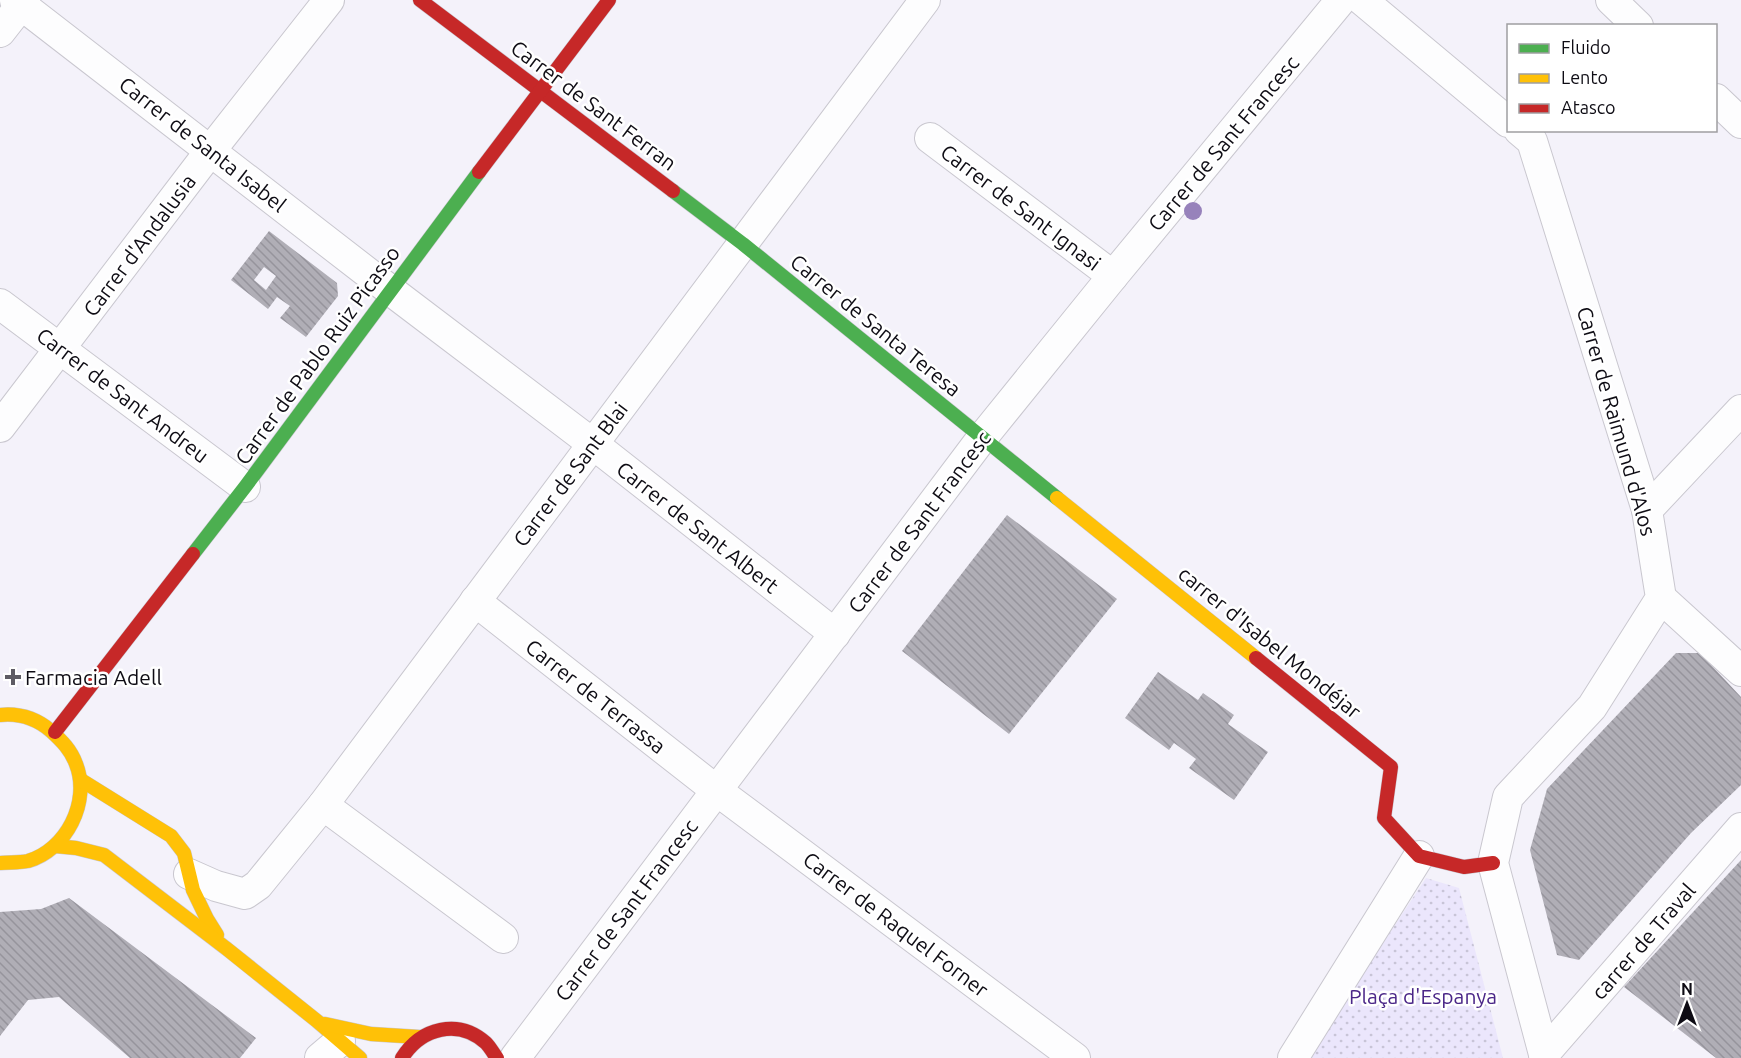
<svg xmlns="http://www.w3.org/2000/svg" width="1741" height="1058" font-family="Ubuntu,sans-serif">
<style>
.park{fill:url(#park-dots)}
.building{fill:url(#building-back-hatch);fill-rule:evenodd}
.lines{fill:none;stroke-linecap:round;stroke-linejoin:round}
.street-casing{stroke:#c9c7cf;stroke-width:32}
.fast-casing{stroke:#c9c7cf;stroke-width:15}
.slow-casing{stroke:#c9c7cf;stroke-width:15}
.jam-casing{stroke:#c9c7cf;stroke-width:15}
.street{stroke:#fdfdfe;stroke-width:30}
.fast{stroke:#4caf50;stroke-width:14}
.slow{stroke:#ffc107;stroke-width:14}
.jam{stroke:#c62828;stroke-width:14}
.tree{fill:#9782bb}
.poi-dot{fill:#5e5c64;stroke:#fff;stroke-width:2}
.labels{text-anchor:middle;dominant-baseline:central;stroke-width:5;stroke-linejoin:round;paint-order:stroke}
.street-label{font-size:21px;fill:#0e0c14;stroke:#fff}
.poi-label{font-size:21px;fill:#0e0c14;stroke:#fff;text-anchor:start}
.park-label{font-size:21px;fill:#4b2788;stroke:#fff}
</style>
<defs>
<pattern id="park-dots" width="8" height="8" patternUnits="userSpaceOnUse" patternTransform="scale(1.5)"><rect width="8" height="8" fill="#ebe6fc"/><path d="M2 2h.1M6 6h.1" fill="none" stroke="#c8c4d7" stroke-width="1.8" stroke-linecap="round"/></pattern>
<pattern id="building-back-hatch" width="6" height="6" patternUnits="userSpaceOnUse" patternTransform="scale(1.5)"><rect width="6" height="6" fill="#b0aeb6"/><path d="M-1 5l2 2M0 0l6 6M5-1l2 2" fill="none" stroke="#96949c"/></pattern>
</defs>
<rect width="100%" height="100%" fill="#f4f2fa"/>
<path class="park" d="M1426,878l33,10 44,170h-196z"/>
<g class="building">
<path d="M269,231l68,52 1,13 -32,41 -26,-19 10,-12 -13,-9 -9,12 -37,-29zM264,267l12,9 -10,14 -12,-10z"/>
<path d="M1007,515l110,84 -108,135 -107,-83z"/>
<path d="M1676,653h24l41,44v88l-50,48 -112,127 -22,-5 -27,-105 17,-61z"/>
<path d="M1158,672l40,28 5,-7 31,22 -6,9 40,28 -34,48 -45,-32 7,-9 -22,-16 -5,7 -44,-32z"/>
<path d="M1741,860v198h-25l-92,-71z"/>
<path d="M69,898l187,140 -16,20h-110l-71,-61 -31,3 -28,36v-124l41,-3z"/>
</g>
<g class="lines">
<defs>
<g id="street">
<path d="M15,0l375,290 203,154 242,190"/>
<path d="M1362,0l146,122"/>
<path d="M1611,0l27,26"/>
<path d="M0,32l25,-32"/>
<path d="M1716,99l25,24"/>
<path d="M1519,130l13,11 115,369 14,88 -69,109 -84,90 -15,66 52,195"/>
<path d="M930,138l183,138"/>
<path d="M0,304l245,183"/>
<path d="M0,427l211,-277 118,-150"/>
<path d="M1647,510l94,-100"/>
<path d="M1661,598l80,73"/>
<path d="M475,601l241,189 359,268"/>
<path d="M323,805l180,133"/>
<path d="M189,874l27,12 29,8 13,-9 65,-80 602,-805"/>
<path d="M1544,1054l197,-226"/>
<path d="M320,1058l20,-17"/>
<path d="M515,1058l467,-620 131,-162 228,-276"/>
<path d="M1293,1058l126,-202"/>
</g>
<g id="fast">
<path d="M673,191l70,53 314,254"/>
<path d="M193,554l52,-67 234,-315"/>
</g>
<g id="slow">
<path d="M1057,498l199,160"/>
<path d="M0,715c19,-2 37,4 51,16 11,10 20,19 25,33 15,38 -10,86 -48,97 -9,2 -19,1 -28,2"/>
<path d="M81,780l90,56 13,17 9,37 14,29 10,16"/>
<path d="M55,846l21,2 28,7 123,94 90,72 43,37"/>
<path d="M325,1024l46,10 48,3"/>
</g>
<g id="jam">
<path d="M420,0l253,191"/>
<path d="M479,172l130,-172"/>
<path d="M1256,658l135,109 -7,51 35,38 45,11 29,-4"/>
<path d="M55,732l138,-178"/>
<path d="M402,1058c19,-30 56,-40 84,-15 4,4 7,10 11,15"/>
</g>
</defs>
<use href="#street" class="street-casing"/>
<use href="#fast" class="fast-casing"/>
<use href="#slow" class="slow-casing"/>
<use href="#jam" class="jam-casing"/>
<use href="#street" class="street"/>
<use href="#fast" class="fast"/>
<use href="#slow" class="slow"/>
<use href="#jam" class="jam"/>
</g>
<circle class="tree" cx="1193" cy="211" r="9"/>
<path class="poi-dot" d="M10 668h6v6h6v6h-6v6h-6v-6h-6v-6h6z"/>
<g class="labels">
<g class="street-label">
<text transform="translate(594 105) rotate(37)">Carrer de Sant Ferran</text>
<text transform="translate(1223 143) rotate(-50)">Carrer de Sant Francesc</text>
<text transform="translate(203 144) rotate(38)">Carrer de Santa Isabel</text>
<text transform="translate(1021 207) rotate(37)">Carrer de Sant Ignasi</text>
<text transform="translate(139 245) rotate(-53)">Carrer d'Andalusia</text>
<text transform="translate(876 325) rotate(39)">Carrer de Santa Teresa</text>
<text transform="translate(317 355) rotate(-54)">Carrer de Pablo Ruiz Picasso</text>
<text transform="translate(123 395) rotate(37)">Carrer de Sant Andreu</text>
<text transform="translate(1617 421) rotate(74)">Carrer de Raimund d'Alos</text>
<text transform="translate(570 474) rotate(-53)">Carrer de Sant Blai</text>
<text transform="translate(919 522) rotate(-53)">Carrer de Sant Francesc</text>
<text transform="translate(698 527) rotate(38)">Carrer de Sant Albert</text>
<text transform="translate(1270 642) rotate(39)">carrer d'Isabel Mondéjar</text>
<text transform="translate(596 696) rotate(38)">Carrer de Terrassa</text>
<text transform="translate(626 910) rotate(-53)">Carrer de Sant Francesc</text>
<text transform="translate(896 924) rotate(37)">Carrer de Raquel Forner</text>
<text transform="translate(1643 941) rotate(-49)">carrer de Traval</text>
</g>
<g class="poi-label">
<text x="25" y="677">Farmacia Adell</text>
</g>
<g class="park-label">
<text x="1423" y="996">Plaça d'Espanya</text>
</g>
</g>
<rect x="1507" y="24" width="210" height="108" fill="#ffffff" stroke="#9f9ea1" stroke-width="1.5"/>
<rect x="1519" y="44" width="30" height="9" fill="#4caf50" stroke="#9f9ea1" stroke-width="1.5"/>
<text x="1561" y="54" font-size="18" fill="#0e0c14">Fluido</text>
<rect x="1519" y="74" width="30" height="9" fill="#ffc107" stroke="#9f9ea1" stroke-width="1.5"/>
<text x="1561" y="84" font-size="18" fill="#0e0c14">Lento</text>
<rect x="1519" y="104" width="30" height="9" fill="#c62828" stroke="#9f9ea1" stroke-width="1.5"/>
<text x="1561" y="114" font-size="18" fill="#0e0c14">Atasco</text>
<g transform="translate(1687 1004)" stroke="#ffffff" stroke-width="4.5" paint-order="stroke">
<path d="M0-4.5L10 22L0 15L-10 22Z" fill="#0e0c14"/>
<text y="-9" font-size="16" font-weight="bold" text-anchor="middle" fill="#0e0c14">N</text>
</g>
</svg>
